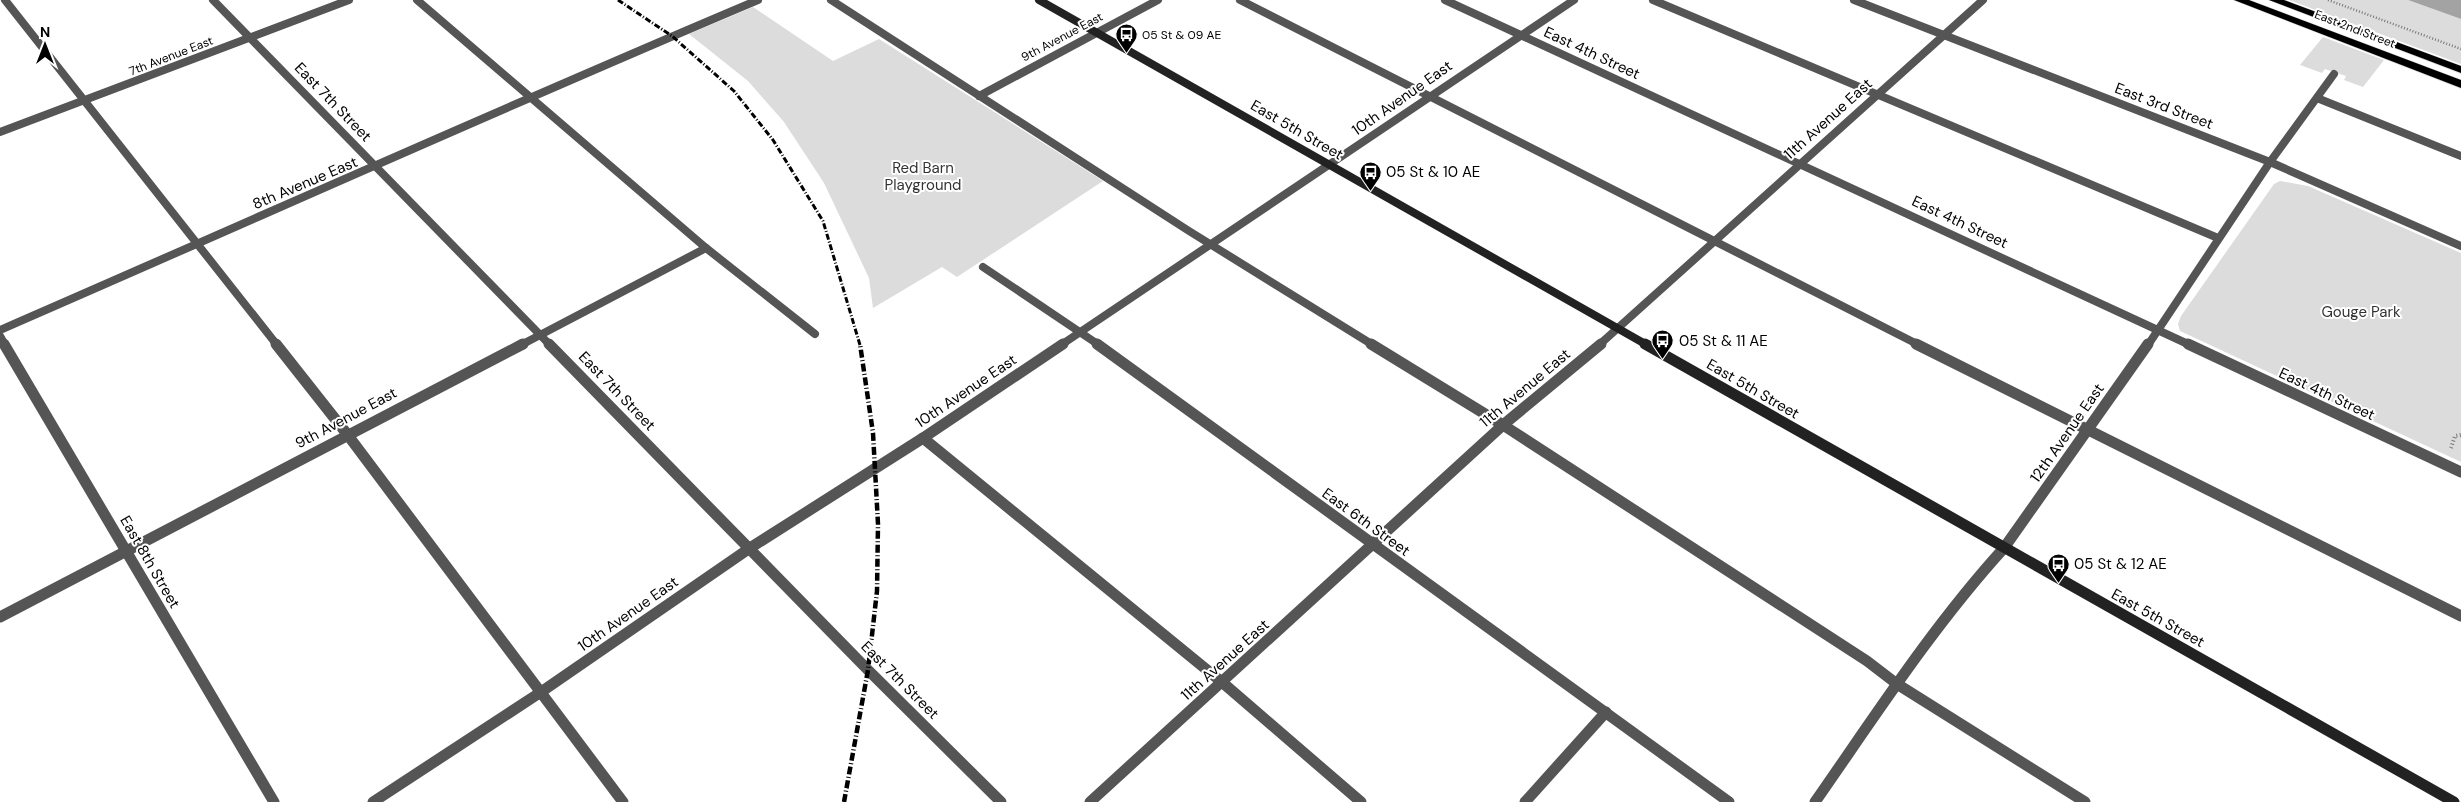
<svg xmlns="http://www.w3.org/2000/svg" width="2461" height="802" font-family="'DM Sans',sans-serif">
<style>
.green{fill:#dcdcdc}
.water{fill:#a3a3a3}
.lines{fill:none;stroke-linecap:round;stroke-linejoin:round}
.highway-casing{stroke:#dbdbdb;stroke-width:1}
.path-far1{stroke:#777;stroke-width:2.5;stroke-dasharray:1 2;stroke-linecap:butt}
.path{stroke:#777;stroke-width:4;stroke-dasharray:1 2.5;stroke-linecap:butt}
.lane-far1{stroke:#555;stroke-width:8}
.lane{stroke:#555;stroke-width:11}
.street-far1{stroke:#555;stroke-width:8}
.street{stroke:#555;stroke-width:11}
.secondary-far1{stroke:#222;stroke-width:8}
.secondary{stroke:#222;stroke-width:11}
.highway{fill:#000;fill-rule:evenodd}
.rail-far1{stroke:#000;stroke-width:3;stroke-dasharray:6 2 1 2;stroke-linecap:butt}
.rail{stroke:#000;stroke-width:4.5;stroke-dasharray:8 2.5 1 2.5;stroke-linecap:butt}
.labels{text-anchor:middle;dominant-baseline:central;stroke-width:4;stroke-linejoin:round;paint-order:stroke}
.far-street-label{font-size:12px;fill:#000;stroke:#fff}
.far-poi-label{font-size:12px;fill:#000;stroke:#fff;text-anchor:start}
.street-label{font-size:15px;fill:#000;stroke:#fff}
.park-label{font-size:15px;fill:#333;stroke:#fff}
.poi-label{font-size:15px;fill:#000;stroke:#fff;text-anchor:start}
</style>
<rect width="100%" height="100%" fill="#fff"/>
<g class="green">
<path d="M2289,0h119l53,19v45z"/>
<path d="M753,7l80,54 46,-22 224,142 -146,96 -15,-10 -69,41 -4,-30 -45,-95 -40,-61 -36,-41 -59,-47z"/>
<path d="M2323,37l61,23 -21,27 -19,-7 2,-4 -21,-7 -3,4 -22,-8z"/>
<path d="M2280,181l28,5 153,67v209l-281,-131 -2,-7 3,-8 93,-132z"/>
</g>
<path class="water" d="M2408,0h53v19z"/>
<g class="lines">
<defs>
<g id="highway">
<path d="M2234,0h15l212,80v8z"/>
<path d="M2269,0h15l177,66v7z"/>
</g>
</defs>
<use href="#highway" class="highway-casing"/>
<path class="path-far1" d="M2328,0l133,49"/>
<path class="path" d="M2451,448l4,-12 6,-1"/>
<g class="lane-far1">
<path d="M5,0l272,345"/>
<path d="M417,0l289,248 109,86"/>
<path d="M831,0l358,231 184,114"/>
<path d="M1240,0l679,345"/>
<path d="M1653,0l565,238"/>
<path d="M2317,98l144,58"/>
</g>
<g class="lane">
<path d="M276,344l71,90 276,368"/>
<path d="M1371,344l132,81 364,236 30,23 188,118"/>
<path d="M1916,344l545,272"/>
<path d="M923,438l300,245 138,119"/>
<path d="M1525,802l81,-90"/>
</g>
<g class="street-far1">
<path d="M213,0l337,345"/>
<path d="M1445,0l745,345"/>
<path d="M1854,0l416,162 191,84"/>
<path d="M979,96l179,-96"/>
<path d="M0,132l349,-132"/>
<path d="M983,267l116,78"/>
<path d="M0,330c253,-110 504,-223 758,-330"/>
<path d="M0,336l5,9"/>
<path d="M521,345l185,-97"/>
<path d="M1061,345l513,-345"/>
<path d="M1599,345l384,-345"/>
<path d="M2148,345l122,-183 64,-88"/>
</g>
<g class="street">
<path d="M4,344l270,458"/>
<path d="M549,344l319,326 133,132"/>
<path d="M1097,344l632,458"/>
<path d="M2188,344l273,128"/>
<path d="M0,617l523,-273"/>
<path d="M373,802l168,-110 209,-144 173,-110 140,-94"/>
<path d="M1090,802l413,-377 98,-81"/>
<path d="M1815,802c60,-86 118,-176 189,-254l144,-204"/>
</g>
<path class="secondary-far1" d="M1039,0l608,345"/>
<path class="secondary" d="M1645,344l809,458"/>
<use href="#highway" class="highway"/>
<path class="rail-far1" d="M618,0l54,36 62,55 39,49 50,81 37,124"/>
<path class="rail" d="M844,802l24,-132 9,-79 1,-67 -5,-91 -13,-89"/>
</g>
<defs>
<symbol id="bus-pin" viewBox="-11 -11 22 30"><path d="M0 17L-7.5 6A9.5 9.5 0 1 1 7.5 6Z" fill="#000" stroke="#fff"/><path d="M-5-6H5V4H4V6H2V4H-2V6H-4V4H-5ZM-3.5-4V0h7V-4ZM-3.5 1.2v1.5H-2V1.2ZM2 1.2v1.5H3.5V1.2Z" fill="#fff"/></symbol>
</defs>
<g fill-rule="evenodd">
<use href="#bus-pin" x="1114" y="22" width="25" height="34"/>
<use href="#bus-pin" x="1358" y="160" width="25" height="34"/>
<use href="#bus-pin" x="1650" y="328" width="25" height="34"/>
<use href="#bus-pin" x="2046" y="552" width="25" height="34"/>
</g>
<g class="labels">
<g class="far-street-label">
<text transform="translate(2355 29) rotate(21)">East 2nd Street</text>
<text transform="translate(1062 37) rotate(-28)">9th Avenue East</text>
<text transform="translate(171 56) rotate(-21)">7th Avenue East</text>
</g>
<g class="far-poi-label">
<text x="1142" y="35">05 St &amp; 09 AE</text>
</g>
<g class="street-label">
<text transform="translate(1592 53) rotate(25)">East 4th Street</text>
<text transform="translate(1402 98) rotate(-35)">10th Avenue East</text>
<text transform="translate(333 102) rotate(46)">East 7th Street</text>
<text transform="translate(2164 106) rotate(21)">East 3rd Street</text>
<text transform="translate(1828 119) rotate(-42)">11th Avenue East</text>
<text transform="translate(1297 130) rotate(30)">East 5th Street</text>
<text transform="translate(305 183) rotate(-23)">8th Avenue East</text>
<text transform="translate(1960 222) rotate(25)">East 4th Street</text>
<text transform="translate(1525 388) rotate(-40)">11th Avenue East</text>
<text transform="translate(1753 389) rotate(30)">East 5th Street</text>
<text transform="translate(617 391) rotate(46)">East 7th Street</text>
<text transform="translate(966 391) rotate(-34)">10th Avenue East</text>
<text transform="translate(2327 394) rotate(25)">East 4th Street</text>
<text transform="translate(346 418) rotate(-28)">9th Avenue East</text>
<text transform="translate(2067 433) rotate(-55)">12th Avenue East</text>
<text transform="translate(1366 522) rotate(36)">East 6th Street</text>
<text transform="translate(150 562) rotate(60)">East 8th Street</text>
<text transform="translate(628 614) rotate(-35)">10th Avenue East</text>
<text transform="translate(2158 618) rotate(29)">East 5th Street</text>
<text transform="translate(1225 660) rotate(-42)">11th Avenue East</text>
<text transform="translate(900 680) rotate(45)">East 7th Street</text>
</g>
<g class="park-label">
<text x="923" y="168">Red Barn<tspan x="923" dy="17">Playground</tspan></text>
<text x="2361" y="312">Gouge Park</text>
</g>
<g class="poi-label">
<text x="1386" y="172">05 St &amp; 10 AE</text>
<text x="1679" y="341">05 St &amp; 11 AE</text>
<text x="2074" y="564">05 St &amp; 12 AE</text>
</g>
</g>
<g transform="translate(45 45)" stroke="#ffffff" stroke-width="4" paint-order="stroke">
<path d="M0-4L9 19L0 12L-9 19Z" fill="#000000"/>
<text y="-8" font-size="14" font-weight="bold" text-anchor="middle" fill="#000000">N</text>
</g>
</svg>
